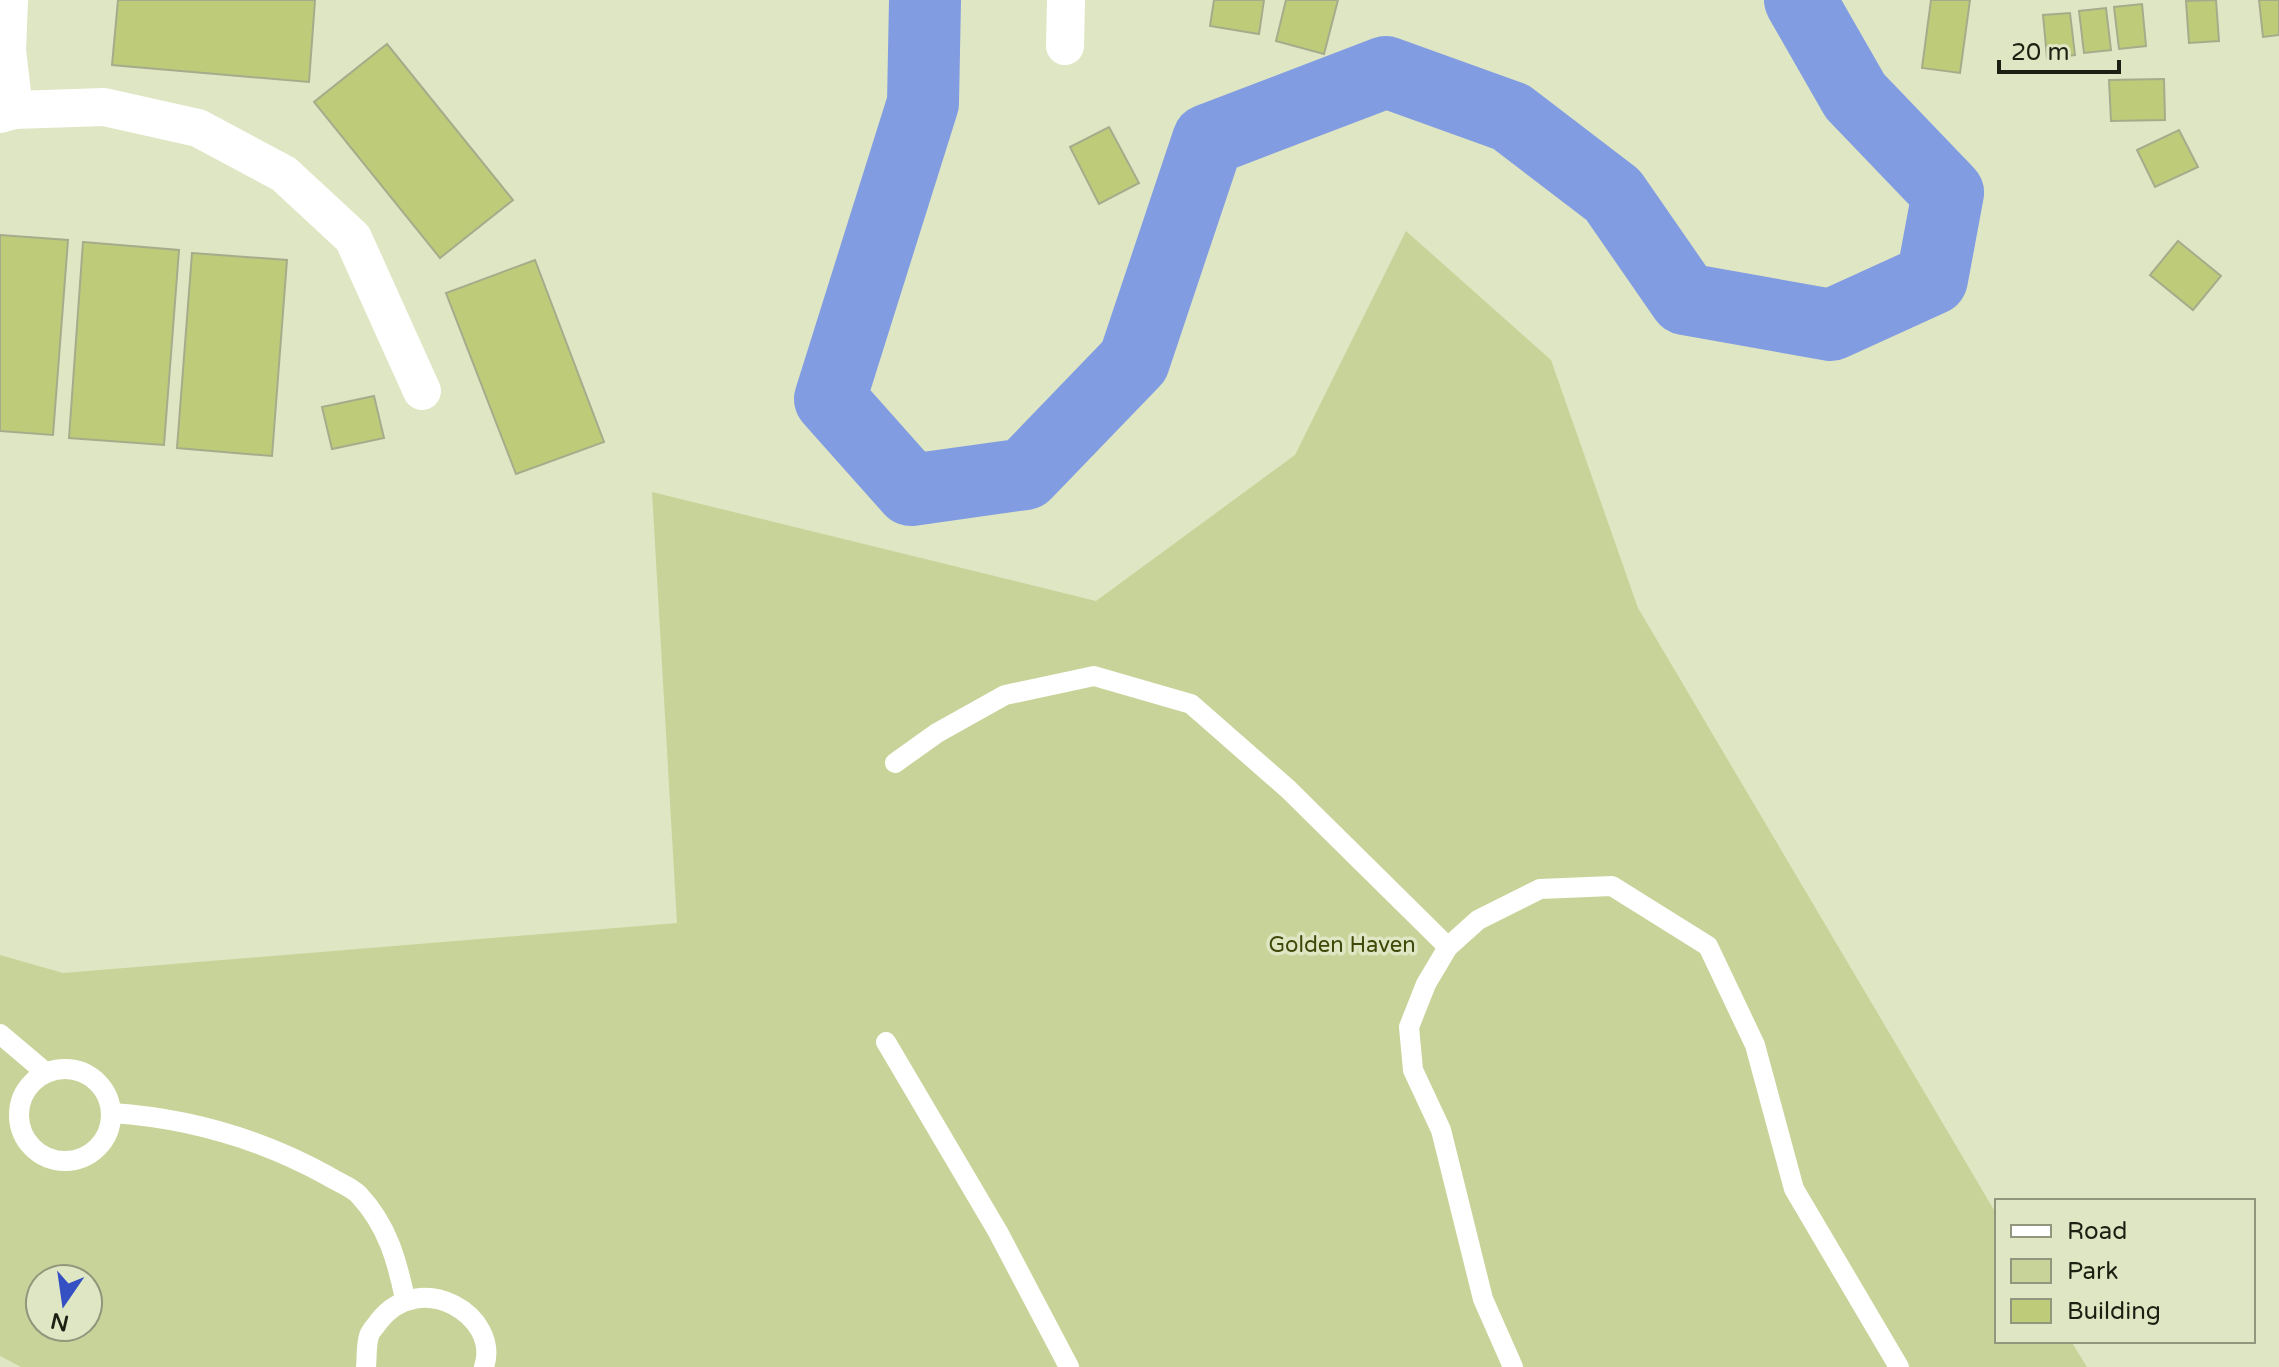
<svg xmlns="http://www.w3.org/2000/svg" width="2279" height="1367" font-family="'Varela Round',sans-serif">
<style>
.green{fill:#c8d399;fill-rule:evenodd}
.lines{fill:none;stroke-linecap:round;stroke-linejoin:round}
.river{stroke:#829ce2;stroke-width:72}
.building{fill:#becc7a;stroke:#a6ac8b;stroke-width:2}
.service{stroke:#fff;stroke-width:20}
.minor{stroke:#fff;stroke-width:38}
.labels{text-anchor:middle;dominant-baseline:central;stroke-width:7;stroke-linejoin:round;paint-order:stroke}
.park-label{font-size:22px;fill:#404809;stroke:#dfe6c3}
</style>
<rect width="100%" height="100%" fill="#dfe6c3"/>
<path class="green" d="M1406,231l145,129 87,248 359,607v126h74l16,26h-2066l-21,-11v-401l63,18 614,-50 -25,-431 444,109 199,-146zM40,1279h48v48h-48z"/>
<g class="lines">
<path class="river" d="M925,0l-2,103 -93,296 81,91 114,-16 109,-113 74,-221 178,-68 125,45 102,78 72,104 146,26 101,-46 16,-86 -93,-97 -55,-96"/>
</g>
<g class="building">
<path d="M118,0h197l-6,82 -197,-17z"/>
<path d="M1214,0h50l-5,34 -49,-8z"/>
<path d="M1286,0h52l-14,54 -48,-13z"/>
<path d="M1931,0h39l-10,73 -38,-5z"/>
<path d="M2216,0l3,41 -30,2 -3,-42z"/>
<path d="M2259,0h20v35l-16,2z"/>
<path d="M2142,4l4,42 -27,3 -5,-42z"/>
<path d="M2106,8l5,42 -27,3 -5,-42z"/>
<path d="M2070,13l5,42 -28,3 -4,-43z"/>
<path d="M387,44l126,156 -73,58 -126,-156z"/>
<path d="M2164,79l1,41 -54,1 -2,-41z"/>
<path d="M1109,127l30,56 -40,21 -29,-57z"/>
<path d="M2179,130l19,37 -43,20 -18,-37z"/>
<path d="M0,235l68,5 -15,195 -53,-4z"/>
<path d="M2178,241l43,35 -28,34 -43,-35z"/>
<path d="M83,242l96,8 -15,195 -95,-7z"/>
<path d="M192,253l95,7 -15,196 -95,-8z"/>
<path d="M535,260l69,182 -88,32 -70,-181z"/>
<path d="M374,396l10,42 -52,11 -10,-42z"/>
</g>
<g class="lines">
<g class="service">
<path d="M895,763l42,-30 68,-38 89,-19 97,28 97,85 160,158"/>
<path d="M0,1034l45,38"/>
<path d="M886,1042l112,190 71,135"/>
<circle cx="65" cy="1115" r="46"/>
<path d="M112,1113c76,5 149,26 216,63 9,6 24,11 31,19 28,30 38,65 46,104"/>
<path d="M366,1367c1,-9 0,-22 3,-31 1,-5 7,-10 10,-15 42,-53 122,-5 105,46"/>
<path d="M1513,1367l-30,-68 -42,-169 -28,-60 -4,-43 17,-43 22,-37 30,-27 62,-31 72,-3 96,60 47,99 39,144 105,178"/>
</g>
<g class="minor">
<path d="M9,0l-2,50 7,60"/>
<path d="M1065,46l1,-46"/>
<path d="M0,114l14,-4 90,-3 94,21 86,46 69,64 69,153"/>
</g>
</g>
<g class="labels">
<g class="park-label">
<text x="1342" y="945">Golden Haven</text>
</g>
</g>
<rect x="1995" y="1199" width="260" height="144" fill="#dfe6c3" stroke="#91967c" stroke-width="2"/>
<rect x="2011" y="1225" width="40" height="12" fill="#ffffff" stroke="#91967c" stroke-width="2"/>
<text x="2067" y="1239" font-size="24" fill="#1d1f12">Road</text>
<rect x="2011" y="1259" width="40" height="24" fill="#c8d399" stroke="#91967c" stroke-width="2"/>
<text x="2067" y="1279" font-size="24" fill="#1d1f12">Park</text>
<rect x="2011" y="1299" width="40" height="24" fill="#becc7a" stroke="#91967c" stroke-width="2"/>
<text x="2067" y="1319" font-size="24" fill="#1d1f12">Building</text>
<g transform="translate(64 1303) rotate(193)"><circle r="38" fill="#dfe6c3" stroke="#91967c" stroke-width="2"/>
<path d="M0-6L14 30L0 20L-14 30Z" fill="#3450c2"/>
<text y="-12" font-size="22" font-weight="bold" text-anchor="middle" fill="#1d1f12">N</text>
</g>
<path d="M1999 60v12h120v-12" fill="none" stroke="#1d1f12" stroke-width="4"/>
<text x="2011" y="60" font-size="24" fill="#1d1f12" stroke="#dfe6c3" stroke-width="6" paint-order="stroke">20 m</text>
</svg>
